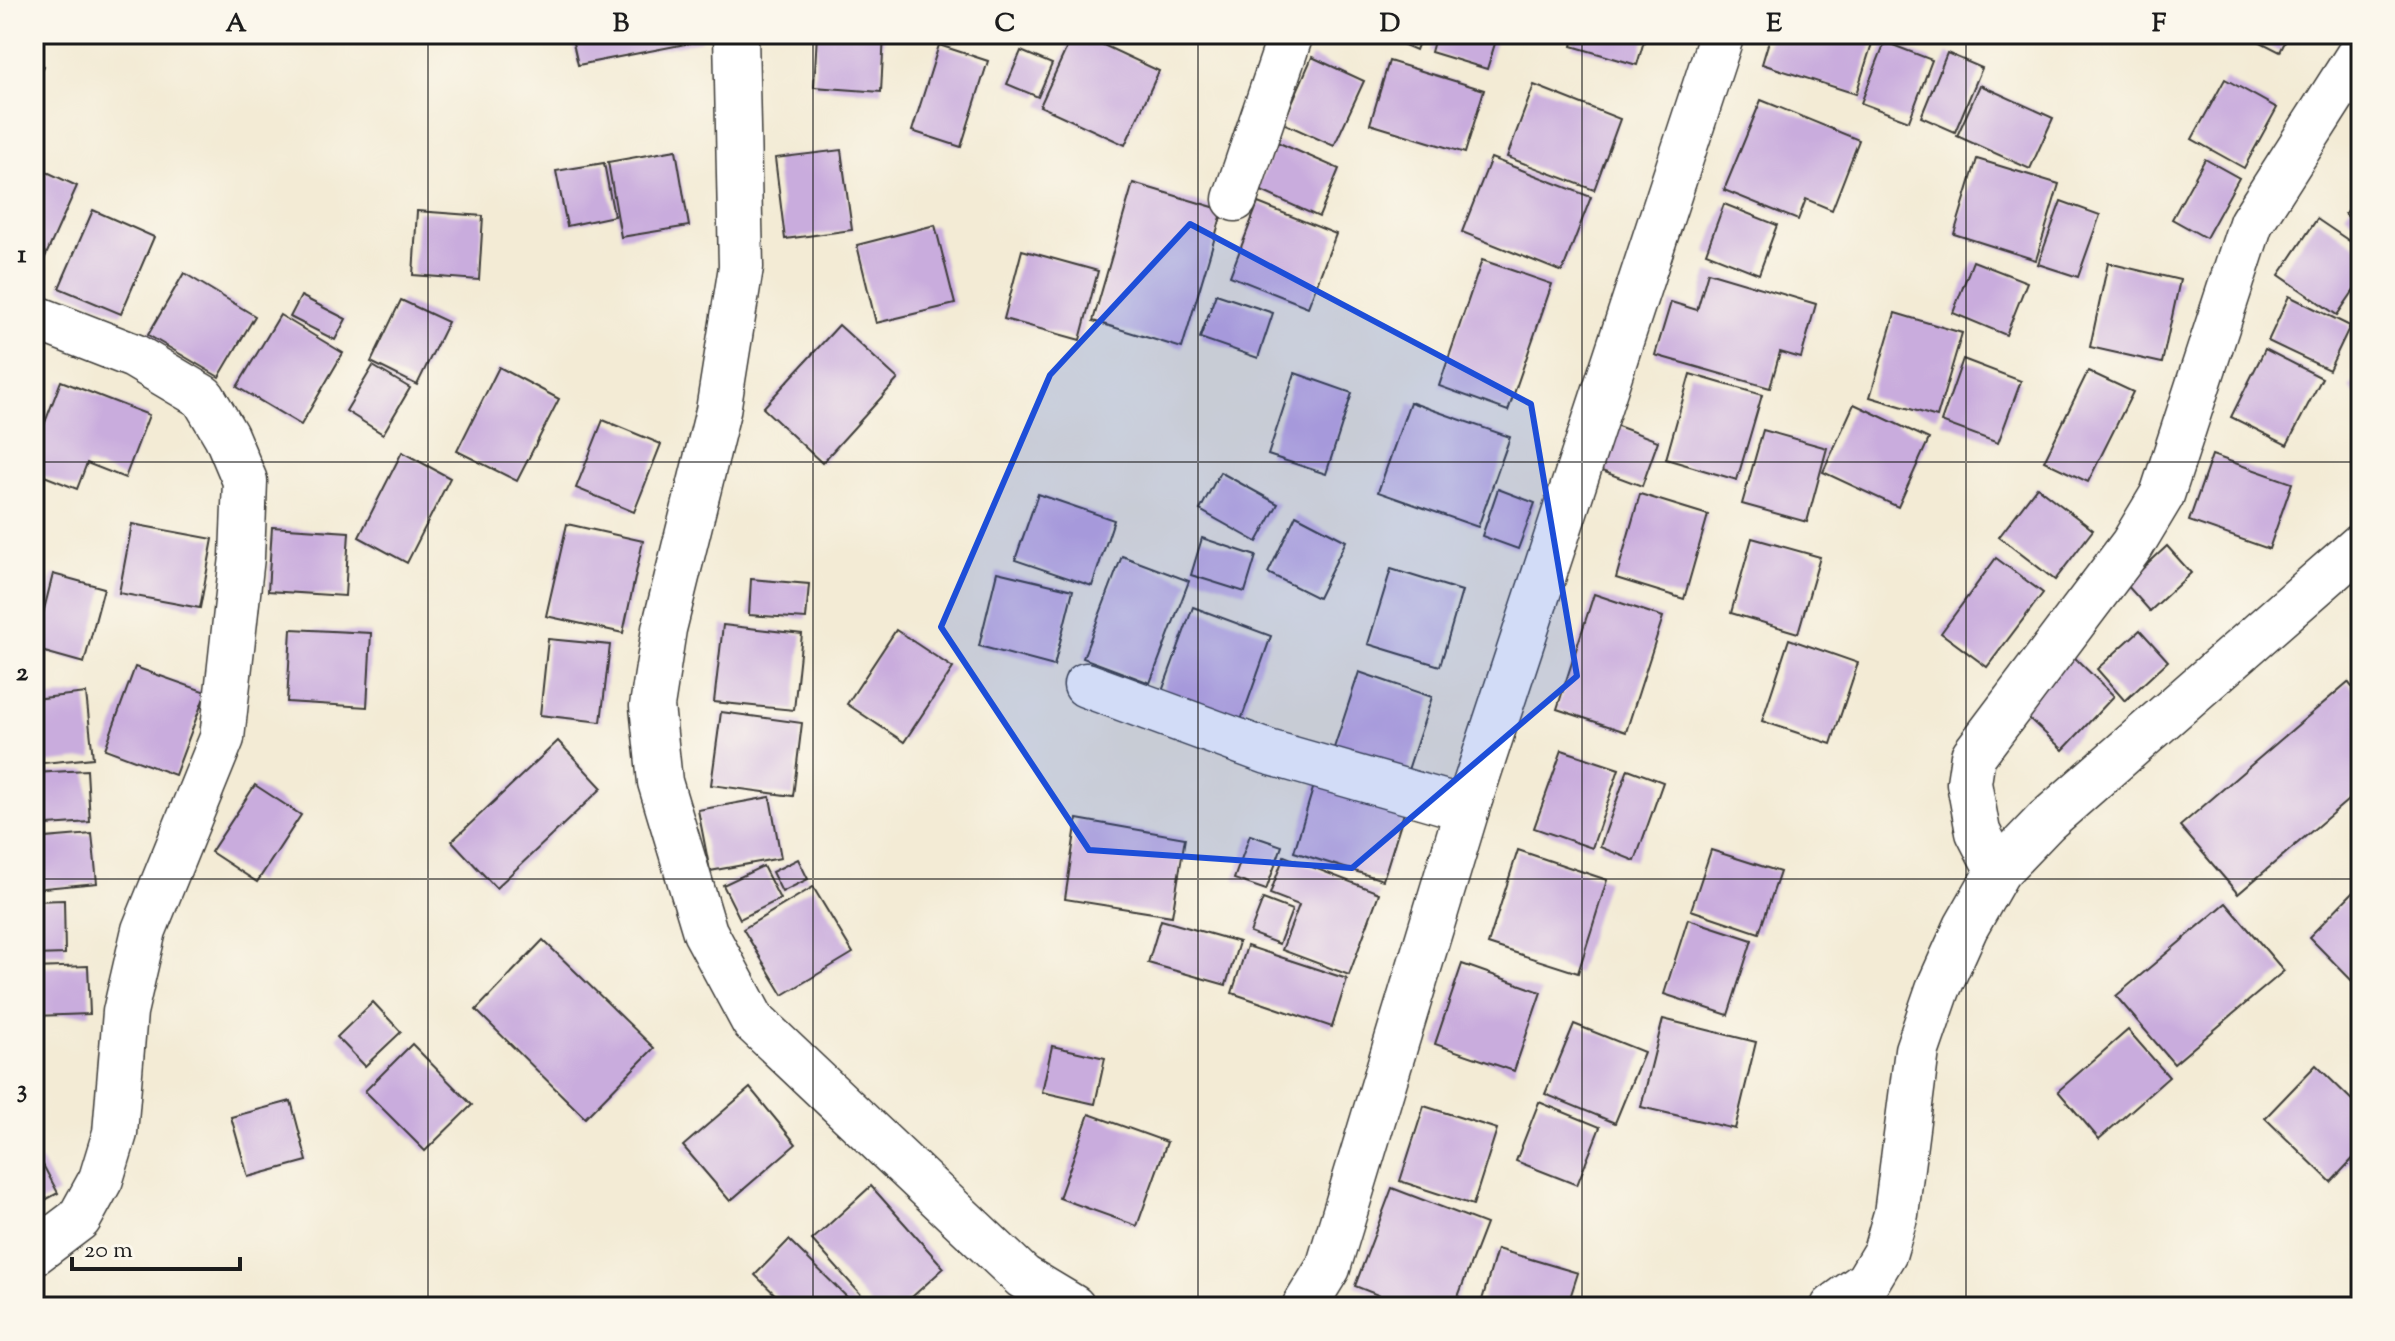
<svg xmlns="http://www.w3.org/2000/svg" width="2395" height="1341" font-family="'Sorts Mill Goudy',serif">
<style>
.building{fill:#c9acdd}
.lines{fill:none;stroke-linecap:round;stroke-linejoin:round}
.minor-casing{stroke:#3c3b38;stroke-width:47}
.minor{stroke:#fff;stroke-width:44}
.marked{fill:#1d4ed8;fill-opacity:0.2;stroke:#1d4ed8;stroke-width:6;stroke-linejoin:round}
.grid{fill:none;stroke:#1c1c1c;stroke-width:2;stroke-opacity:0.55}
.neatline{fill:none;stroke:#1c1c1c;stroke-width:3}
.grid-label{font-size:26px;text-anchor:middle;font-weight:bold;fill:#1c1c1c}
</style>
<rect width="100%" height="100%" fill="#fbf7ec"/>
<filter id="ink" filterUnits="userSpaceOnUse"><feTurbulence type="fractalNoise" baseFrequency=".0125" numOctaves="2"/><feDisplacementMap in="SourceGraphic" scale="16" xChannelSelector="R" yChannelSelector="G"/><feConvolveMatrix kernelMatrix="1 2 1 2 8 2 1 2 1" color-interpolation-filters="sRGB"/></filter>
<filter id="wash" filterUnits="userSpaceOnUse"><feTurbulence type="fractalNoise" baseFrequency=".006" numOctaves="4" result="noise"/><feDisplacementMap in="SourceGraphic" scale="32" xChannelSelector="R" yChannelSelector="G"/><feGaussianBlur stdDeviation="1.8" result="paint"/><feColorMatrix in="noise" values="0 0 0 0 0 0 0 0 0 0 0 0 0 0 0 0 0 1.4 0 .05"/><feComposite in="paint" operator="in"/></filter>
<g filter="url(#wash)">
<rect width="100%" height="100%" fill="#f3ebd5"/>
<g id="blocks">
<g class="building">
<path d="M571,34h37l3,10 -1,-10h90l1,7 -123,24z"/>
<path d="M817,34h67l-3,58 -67,-5z"/>
<path d="M1073,34h7l79,37 -34,74 -85,-39z"/>
<path d="M1110,34h21l-3,8z"/>
<path d="M1379,34h43l-6,16z"/>
<path d="M1436,34h62l-11,35 -56,-17z"/>
<path d="M1575,34h71l-9,31 -65,-19z"/>
<path d="M1771,34h104l-19,60 -94,-30z"/>
<path d="M2245,34h44l-9,18z"/>
<path d="M1885,42l47,18 -23,61 -48,-18z"/>
<path d="M939,45l49,16 -27,86 -49,-16z"/>
<path d="M1021,51l31,13 -14,33 -31,-13z"/>
<path d="M1947,53l35,15 -27,64 -34,-15z"/>
<path d="M1312,57l52,24 -30,65 -51,-23z"/>
<path d="M1389,61l95,29 -19,63 -95,-29z"/>
<path d="M34,62l10,4 -10,25z"/>
<path d="M2225,79l52,29 -33,60 -52,-29z"/>
<path d="M1534,85l86,34 -26,71 -87,-33z"/>
<path d="M1980,85l73,33 -23,51 -73,-33z"/>
<path d="M1761,100l98,40 -27,70 -26,-11 -8,21 -74,-30z"/>
<path d="M1277,142l62,27 -20,48 -62,-28z"/>
<path d="M676,150l13,76 -68,11 -13,-75z"/>
<path d="M841,150l11,80 -67,9 -10,-81z"/>
<path d="M1491,158l100,39 -29,75 -100,-40z"/>
<path d="M1977,159l82,25 -23,76 -82,-26z"/>
<path d="M2205,159l34,19 -33,60 -34,-19z"/>
<path d="M604,163l10,53 -47,10 -11,-55z"/>
<path d="M34,166l43,20 -40,89 -3,-2z"/>
<path d="M1133,183l90,27 -41,138 -89,-27z"/>
<path d="M2361,194v33l-16,-13z"/>
<path d="M2061,201l39,14 -22,62 -40,-13z"/>
<path d="M1258,203l78,31 -28,73 -78,-31z"/>
<path d="M1724,204l53,21 -18,49 -53,-21z"/>
<path d="M93,210l61,27 -33,77 -62,-26z"/>
<path d="M417,211l66,5 -4,64 -66,-5z"/>
<path d="M2317,219l44,30v31l-24,35 -58,-40z"/>
<path d="M935,225l20,79 -79,19 -19,-78z"/>
<path d="M1022,250l76,21 -18,69 -76,-21z"/>
<path d="M1482,260l70,24 -44,127 -69,-25z"/>
<path d="M1973,261l54,21 -21,53 -53,-22z"/>
<path d="M2108,263l72,17 -18,83 -72,-16z"/>
<path d="M1708,272l108,32 -15,54 -21,-6 -10,36 -115,-33 16,-53 26,8z"/>
<path d="M184,273l71,43 -36,61 -71,-42z"/>
<path d="M1216,294l57,19 -15,45 -58,-20z"/>
<path d="M301,296l45,23 -11,21 -45,-23z"/>
<path d="M2289,296l61,30 -21,44 -61,-29z"/>
<path d="M401,300l47,22 -31,63 -46,-23z"/>
<path d="M1895,313l67,20 -25,84 -67,-20z"/>
<path d="M280,315l63,38 -42,72 -64,-38z"/>
<path d="M839,325l59,54 -76,84 -59,-55z"/>
<path d="M2265,349l57,29 -35,67 -56,-28z"/>
<path d="M1963,359l58,22 -23,62 -57,-21z"/>
<path d="M373,366l37,22 -27,46 -37,-23z"/>
<path d="M499,367l60,32 -42,82 -60,-30z"/>
<path d="M2088,371l45,21 -45,90 -44,-21z"/>
<path d="M1295,373l57,20 -26,81 -58,-19z"/>
<path d="M1690,374l72,21 -25,85 -71,-21z"/>
<path d="M2361,375v25l-12,-12z"/>
<path d="M61,381l88,34 -24,63 -38,-15 -10,26 -43,-17v-21z"/>
<path d="M1410,402l100,35 -32,90 -100,-35z"/>
<path d="M1854,404l75,35 -31,68 -75,-35z"/>
<path d="M603,420l58,24 -27,68 -58,-24z"/>
<path d="M1615,425l43,16 -16,45 -43,-16z"/>
<path d="M1763,430l64,18 -20,74 -65,-18z"/>
<path d="M402,452l48,26 -43,85 -48,-26z"/>
<path d="M2212,455l80,28 -23,66 -80,-28z"/>
<path d="M1220,472l58,32 -21,38 -57,-32z"/>
<path d="M2037,487l56,43 -38,50 -56,-43z"/>
<path d="M1498,489l37,14 -17,46 -36,-13z"/>
<path d="M1038,494l76,26 -22,66 -77,-26z"/>
<path d="M1640,494l68,21 -24,84 -68,-21z"/>
<path d="M1296,515l50,26 -28,57 -50,-25z"/>
<path d="M132,524l81,15 -13,69 -81,-15z"/>
<path d="M567,524l76,17 -20,92 -77,-17z"/>
<path d="M272,527l77,5 -4,64 -77,-5z"/>
<path d="M1202,538l54,18 -11,36 -54,-17z"/>
<path d="M1752,538l68,19 -22,76 -67,-20z"/>
<path d="M2167,546l24,27 -41,38 -24,-27z"/>
<path d="M1122,556l67,25 -39,102 -67,-25z"/>
<path d="M1996,558l47,35 -56,74 -46,-34z"/>
<path d="M1391,569l71,22 -22,75 -72,-22z"/>
<path d="M997,572l76,18 -19,76 -75,-20z"/>
<path d="M53,574l51,14 -20,75 -50,-14z"/>
<path d="M751,579l58,5 -3,35 -57,-4z"/>
<path d="M1594,594l69,23 -37,115 -69,-23z"/>
<path d="M1193,607l78,29 -32,90 -79,-29z"/>
<path d="M723,625l79,9 -8,76 -80,-8z"/>
<path d="M291,629l80,4 -4,74 -80,-5z"/>
<path d="M896,630l57,38 -49,74 -57,-38z"/>
<path d="M2140,630l28,31 -43,40 -28,-32z"/>
<path d="M548,639l62,6 -9,77 -61,-7z"/>
<path d="M1789,639l69,24 -27,81 -69,-23z"/>
<path d="M2068,651l46,45 -51,54 -47,-44z"/>
<path d="M135,667l71,25 -31,83 -70,-26z"/>
<path d="M1359,672l73,25 -27,82 -73,-25z"/>
<path d="M2348,682l13,16v91l-123,105 -58,-68z"/>
<path d="M86,693l7,65 -59,6v-65z"/>
<path d="M721,712l81,11 -9,73 -82,-11z"/>
<path d="M558,741l44,47 -106,100 -44,-47z"/>
<path d="M1562,750l57,19 -27,79 -58,-20z"/>
<path d="M1628,769l35,13 -28,79 -35,-14z"/>
<path d="M87,770l3,52 -56,4v-53z"/>
<path d="M1318,772l90,28 -25,80 -89,-28z"/>
<path d="M255,785l46,30 -44,67 -46,-30z"/>
<path d="M770,797l11,61 -71,13 -12,-61z"/>
<path d="M1077,819l108,19 -13,78 -107,-17z"/>
<path d="M92,834l5,49 -63,6v-50z"/>
<path d="M1250,835l32,11 -16,44 -32,-11z"/>
<path d="M1518,850l89,30 -29,93 -90,-29z"/>
<path d="M1711,850l69,22 -21,61 -68,-23z"/>
<path d="M1284,856l95,37 -30,82 -67,-25 17,-45 -29,-11z"/>
<path d="M798,859l10,20 -26,13 -10,-20z"/>
<path d="M763,866l17,33 -40,20 -17,-34z"/>
<path d="M2361,884v106l-52,-53z"/>
<path d="M813,887l40,66 -70,42 -40,-66z"/>
<path d="M1263,899l29,11 -13,34 -29,-11z"/>
<path d="M64,900l1,54 -31,1v-54z"/>
<path d="M2226,903l58,68 -110,93 -58,-68z"/>
<path d="M1688,919l64,21 -24,75 -64,-21z"/>
<path d="M1161,920l78,22 -13,43 -78,-22z"/>
<path d="M543,940l111,108 -69,70 -109,-108z"/>
<path d="M1247,946l100,33 -15,48 -100,-34z"/>
<path d="M1462,964l79,28 -27,79 -79,-27z"/>
<path d="M88,966l2,48 -56,2v-48z"/>
<path d="M373,1002l28,30 -36,34 -28,-29z"/>
<path d="M1663,1019l93,23 -21,87 -94,-22z"/>
<path d="M1574,1024l70,28 -29,71 -70,-29z"/>
<path d="M2128,1030l41,47 -70,62 -41,-48z"/>
<path d="M412,1044l60,61 -47,46 -60,-60z"/>
<path d="M1052,1046l53,12 -10,46 -53,-12z"/>
<path d="M2316,1065l45,44v41l-30,32 -66,-64z"/>
<path d="M750,1088l46,56 -66,57 -47,-55z"/>
<path d="M291,1101l16,60 -59,16 -17,-60z"/>
<path d="M1539,1102l61,25 -23,58 -61,-24z"/>
<path d="M1424,1106l73,23 -24,76 -73,-24z"/>
<path d="M1089,1114l78,28 -30,84 -78,-28z"/>
<path d="M34,1148l24,45 -24,13z"/>
<path d="M871,1186l73,82 -43,39h-29l-60,-67z"/>
<path d="M1392,1188l94,36 -32,83h-46l-53,-21z"/>
<path d="M789,1240l68,67h-69l-33,-32z"/>
<path d="M1497,1249l81,24 -11,34h-87z"/>
</g>
</g>
</g>
<g filter="url(#ink)">
<use href="#blocks" fill-opacity="0" stroke="#3c3b38" stroke-width="2"/>
<g class="lines">
<defs>
<g id="minor">
<path d="M736,34l5,233 -23,144 -54,218 -12,77 8,76 45,150 48,89 270,256 50,30"/>
<path d="M1235,199l56,-165"/>
<path d="M34,317l100,39 69,41 23,39 19,45 -3,76 -20,181 -78,192 -19,82 -10,121 -14,46 -22,40 -45,34"/>
<path d="M1086,685l182,67 199,57"/>
<path d="M1998,871l-20,-39 -9,-49 4,-27 159,-211 30,-50 89,-272 110,-172"/>
<path d="M1304,1307l24,-39 139,-459 255,-775"/>
<path d="M1833,1307l34,-25 18,-30 11,-38 21,-164 21,-61 28,-62 32,-56 48,-50 315,-276"/>
</g>
</defs>
<use href="#minor" class="minor-casing"/>
<use href="#minor" class="minor"/>
</g>
</g>
<path class="marked" d="M1190,224l341,180 46,272 -225,192 -263,-18 -148,-223 109,-252z"/>
<path class="grid" d="M428,34v1273M813,34v1273M1198,34v1273M1582,34v1273M1966,34v1273M34,462h2327M34,879h2327"/>
<rect width="2395" height="1341" fill="none" stroke="#fbf7ec" stroke-width="88"/>
<path d="M72 1257v12h168v-12" fill="none" stroke="#1c1c1c" stroke-width="4"/>
<text x="84" y="1257" font-size="24" fill="#1c1c1c" stroke="#fbf7ec" stroke-width="6" paint-order="stroke">20 m</text>
<rect x="44" y="44" width="2307" height="1253" class="neatline"/>
<g class="grid-label">
<text x="236" y="31">A</text>
<text x="621" y="31">B</text>
<text x="1005" y="31">C</text>
<text x="1390" y="31">D</text>
<text x="1774" y="31">E</text>
<text x="2159" y="31">F</text>
<text x="22" y="262">1</text>
<text x="22" y="680">2</text>
<text x="22" y="1097">3</text>
</g>
</svg>
